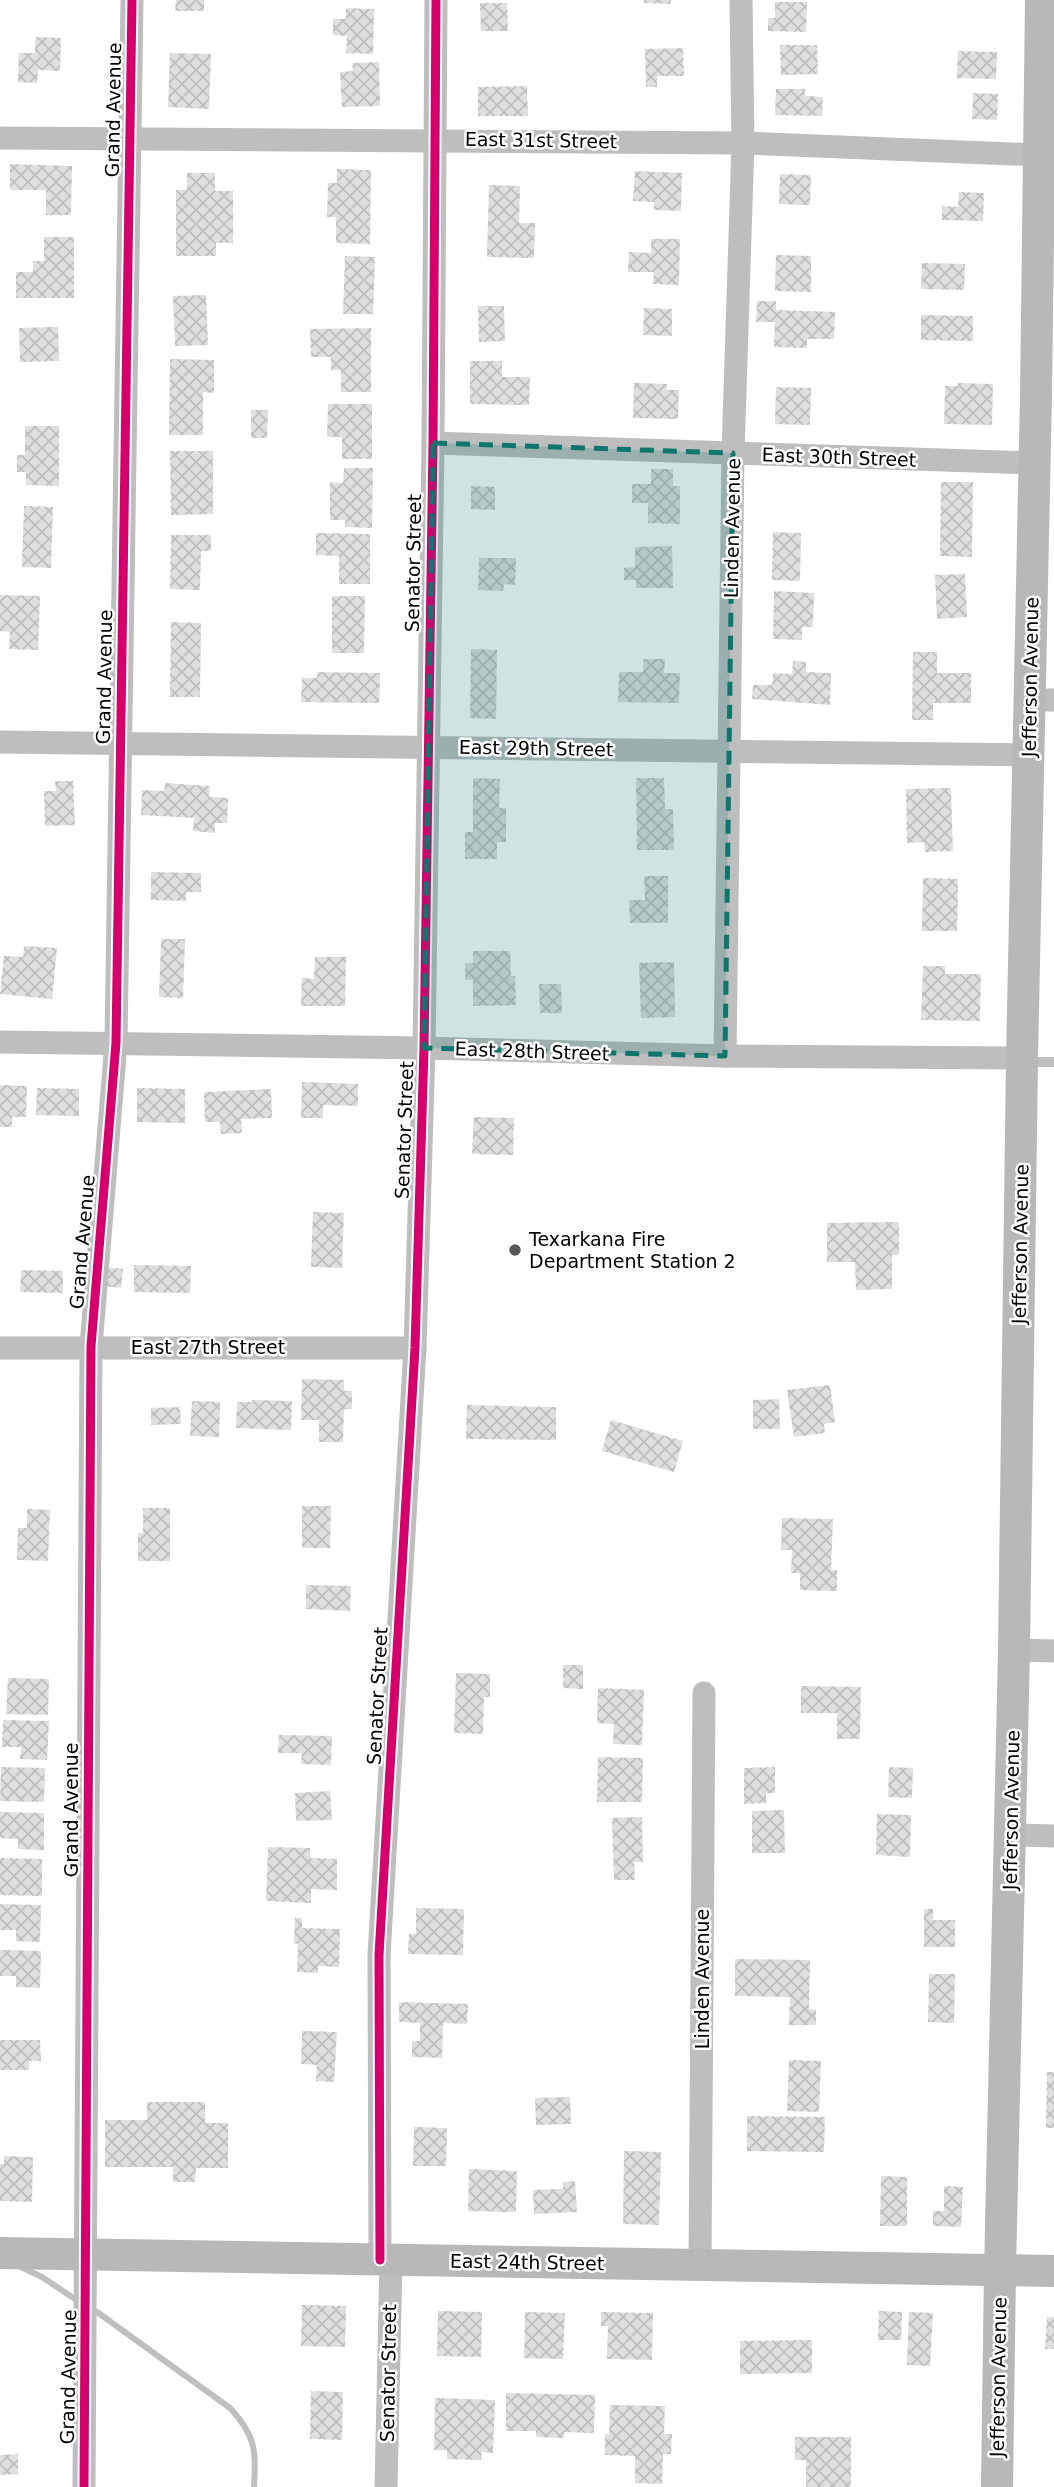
<svg xmlns="http://www.w3.org/2000/svg" width="1054" height="2487" font-family="'DejaVu Sans',sans-serif">
<style>
.lines{fill:none;stroke-linecap:round;stroke-linejoin:round}
.stream{stroke:#bfbfbf;stroke-width:6}
.building{fill:url(#building-cross-hatch)}
.lane{stroke:#bebebe;stroke-width:10}
.street{stroke:#bebebe;stroke-width:23}
.secondary{stroke:#b8b8b8;stroke-width:32}
.cycleway-casing{stroke:#fff;stroke-width:13}
.cycleway{stroke:#d6006c;stroke-width:9}
.marked{fill:#0f766e;fill-opacity:0.2;stroke:#0f766e;stroke-width:5;stroke-dasharray:14 9;stroke-linejoin:round}
.poi-dot{fill:#595959;stroke:#fff;stroke-width:2.5}
.labels{text-anchor:middle;dominant-baseline:central;stroke-width:5;stroke-linejoin:round;paint-order:stroke}
.street-label{font-size:19px;fill:#000;stroke:#fff}
.poi-label{font-size:19px;fill:#000;stroke:#fff;text-anchor:start}
</style>
<defs>
<pattern id="building-cross-hatch" width="8" height="8" patternUnits="userSpaceOnUse" patternTransform="scale(1.75)"><rect width="8" height="8" fill="#dfdfdf"/><path d="M0 0l8 8M0 8l8-8" fill="none" stroke="#bebebe"/></pattern>
</defs>
<rect width="100%" height="100%" fill="#fff"/>
<g class="lines">
<g class="stream">
<path d="M21,2267l21,10 33,22"/>
<path d="M97,2312l133,96c26,28 26,42 24,79"/>
</g>
</g>
<g class="building">
<path d="M176,0h28v11h-29z"/>
<path d="M644,0h27v4l-27,-1z"/>
<path d="M775,2h32l-1,30 -38,-1v-13h7z"/>
<path d="M480,3h27l1,28h-27z"/>
<path d="M346,8l28,1 -1,45 -27,-1 1,-17 -14,-1v-16h13z"/>
<path d="M35,37l26,1 -1,33 -22,-1 -1,13 -19,-1 1,-29h16z"/>
<path d="M780,45h37l1,29 -37,1z"/>
<path d="M683,48l1,28h-27v11h-11l-1,-38z"/>
<path d="M958,51l39,1 -1,27 -39,-1z"/>
<path d="M170,53l41,1 -2,55 -41,-2z"/>
<path d="M379,62l1,44 -38,1 -2,-35 13,-1 -1,-8z"/>
<path d="M527,86l1,30h-50v-29z"/>
<path d="M776,89h29v7l18,1 -1,19 -47,-1z"/>
<path d="M973,93l25,1 -1,26 -25,-1z"/>
<path d="M10,164l62,2 -1,49h-25v-25h-36z"/>
<path d="M337,169l34,1 -1,74 -34,-1v-26h-9l1,-34h9z"/>
<path d="M635,171l47,2 -1,38 -27,-1v-8l-21,-1z"/>
<path d="M187,173h28v18h18v52h-17v13h-40v-66h11z"/>
<path d="M780,174l31,1 -1,30 -31,-1z"/>
<path d="M489,185l31,1 -1,37h16l-1,35 -47,-1z"/>
<path d="M959,192l25,1 -1,28 -41,-1v-14l16,1z"/>
<path d="M44,237h30v61h-58v-26h17v-11h11z"/>
<path d="M651,239h29l-1,46 -26,-1 1,-12h-26l1,-20 22,1z"/>
<path d="M776,255l35,1v36l-36,-1z"/>
<path d="M345,256l30,1 -2,57h-30z"/>
<path d="M922,263l43,1 -1,26 -43,-1z"/>
<path d="M206,295l2,50 -33,1 -2,-50z"/>
<path d="M757,301h19v9l59,2 -1,27h-27v9l-33,-1 1,-25h-19z"/>
<path d="M478,306h26l1,35 -26,1z"/>
<path d="M644,308l28,1v27l-29,-1z"/>
<path d="M921,315l52,1v25l-52,-1z"/>
<path d="M58,327l1,34 -39,1 -1,-34z"/>
<path d="M371,328v64h-30v-22h-10v-13h-20l-1,-28z"/>
<path d="M170,359l44,1v33l-11,-1v43h-34z"/>
<path d="M470,361h32v16h28l-1,28 -59,-1z"/>
<path d="M634,383l33,1 -1,6h13l-1,29 -45,-1z"/>
<path d="M958,383l35,1 -1,41 -48,-1 1,-38h13z"/>
<path d="M776,387l35,1 -1,37 -35,-1z"/>
<path d="M328,404h44v55h-30v-22h-15z"/>
<path d="M251,410h17l-1,28h-16z"/>
<path d="M25,426h34v60l-33,-1v-13h-9v-17h8z"/>
<path d="M170,451h43v63l-42,1z"/>
<path d="M344,468h29l-1,60 -27,-1v-7h-15v-38l13,1z"/>
<path d="M651,469h22v17h7v38l-32,-1v-20h-16v-19h19z"/>
<path d="M941,482h32l-1,75 -32,-1z"/>
<path d="M471,486l24,1v23l-24,-1z"/>
<path d="M24,506l29,1 -2,61 -29,-1z"/>
<path d="M773,532l28,1 -1,48 -28,-1z"/>
<path d="M316,533l54,1v50h-31v-28l-23,-1z"/>
<path d="M171,535h40v16h-10l-1,39 -30,-1z"/>
<path d="M672,546l1,42h-37v-8h-12v-12l11,-1v-20z"/>
<path d="M479,558h37l-1,27 -11,-1 -1,7 -25,-1z"/>
<path d="M965,574l2,43 -30,2 -2,-44z"/>
<path d="M774,591l40,2 -1,34h-11v13l-29,-1z"/>
<path d="M0,595l40,1 -2,54 -29,-1 1,-17 -10,-1z"/>
<path d="M332,596h33l-1,57h-32z"/>
<path d="M171,622l30,1 -1,74h-30z"/>
<path d="M471,649l26,1 -1,69 -26,-1z"/>
<path d="M913,652h24v21h34v30h-38v17h-21z"/>
<path d="M643,659h22l-1,14h16l-1,30 -61,-1 1,-30h24z"/>
<path d="M793,661l13,1v10l25,1 -1,32 -78,-6 1,-14h19l1,-12 19,1z"/>
<path d="M317,672l63,1 -1,30 -78,-1 1,-24h15z"/>
<path d="M473,778l27,1 -1,29h7v34h-9v17h-32v-27h8z"/>
<path d="M636,778h28l1,31h8l1,41h-37z"/>
<path d="M55,781h18l2,44 -30,1 -1,-35h12z"/>
<path d="M165,783l45,3 -1,11 19,1 -1,25h-12v10l-22,-2 1,-13 -53,-3 1,-25 22,1z"/>
<path d="M951,788l2,63 -28,1 -1,-10 -17,1 -1,-54z"/>
<path d="M151,872l50,1v19h-15v9l-35,-1z"/>
<path d="M644,876h24v47h-38l-1,-23h16z"/>
<path d="M923,878l35,1 -1,52h-35z"/>
<path d="M161,939h24l-2,59 -24,-1z"/>
<path d="M24,946l33,2 -5,51 -52,-5 4,-38 19,1z"/>
<path d="M473,951h37l1,25h4l1,29 -43,1v-26h-8v-17h8z"/>
<path d="M315,957h31l-1,49h-44l1,-28 12,1z"/>
<path d="M674,962l1,55 -34,1 -2,-55z"/>
<path d="M923,966h22v8h36l-1,47 -59,-1z"/>
<path d="M539,984h22l1,29h-22z"/>
<path d="M302,1082l56,2v22l-35,-1v13h-22z"/>
<path d="M0,1085l27,1 -1,31h-14v10h-12z"/>
<path d="M37,1088l42,1v27l-43,-1z"/>
<path d="M137,1088l48,1v34l-48,-1z"/>
<path d="M271,1089l1,29 -31,1 1,14 -21,1 -1,-12h-15l-1,-30z"/>
<path d="M474,1117l40,1 -1,37 -41,-1z"/>
<path d="M313,1212l31,1 -2,55 -31,-1z"/>
<path d="M899,1222v33h-7v34l-36,1 -1,-28h-28v-39z"/>
<path d="M134,1265l57,1 -1,27 -56,-1z"/>
<path d="M104,1267l19,2 -2,19 -20,-2z"/>
<path d="M21,1270l42,1v22l-43,-1z"/>
<path d="M302,1379l42,1v11h8v18h-8l-1,33h-24v-22h-18z"/>
<path d="M830,1385l5,37 -11,2 1,9 -31,4 -7,-47z"/>
<path d="M779,1399l1,30h-27v-29z"/>
<path d="M252,1400l40,1 -1,29 -55,-2 1,-26h15z"/>
<path d="M192,1401l28,1 -1,35 -29,-1z"/>
<path d="M467,1405l89,2v33l-90,-1z"/>
<path d="M180,1407l1,17 -30,1v-17z"/>
<path d="M611,1420l72,21 -9,31 -72,-21z"/>
<path d="M302,1506h29l-1,42h-28z"/>
<path d="M143,1508h27v53h-32v-28h5z"/>
<path d="M27,1509l23,1 -2,51 -31,-1 1,-32h9z"/>
<path d="M782,1518l51,1 -2,51h6v21l-37,-1v-17h-9l1,-23h-11z"/>
<path d="M306,1585l45,1 -1,25 -44,-2z"/>
<path d="M563,1665h20v24l-20,-1z"/>
<path d="M456,1673l34,1v23h-6l-1,37 -29,-1z"/>
<path d="M8,1678l41,1 -1,36 -42,-1z"/>
<path d="M801,1686l60,1 -1,52h-23v-26h-36z"/>
<path d="M598,1688l46,2 -2,55 -29,-1 1,-20 -17,-1z"/>
<path d="M3,1720l46,1 -2,39 -27,-1 1,-12h-19z"/>
<path d="M279,1735l53,1 -1,29 -30,-1 1,-11h-24z"/>
<path d="M598,1757l45,1 -1,44h-45z"/>
<path d="M1,1767l44,1 -1,34 -44,-1z"/>
<path d="M775,1767v26h-9v10l-22,1v-36z"/>
<path d="M889,1767l24,1 -1,30 -24,-1z"/>
<path d="M330,1791l2,29 -36,1 -1,-28z"/>
<path d="M784,1810l1,43h-33v-42z"/>
<path d="M0,1812l44,1v37l-26,-1v-10l-18,-1z"/>
<path d="M877,1814l34,1 -1,42 -34,-2z"/>
<path d="M642,1817l1,45h-9l1,18h-21l-2,-62z"/>
<path d="M268,1847l42,1v10l27,1v31l-26,-1v14l-45,-2z"/>
<path d="M0,1858l42,1v37l-42,-1z"/>
<path d="M0,1904l41,1 -1,37 -24,-1v-11h-16z"/>
<path d="M416,1908l48,1 -1,46 -55,-1 1,-20h7z"/>
<path d="M924,1909h9v11h22v27h-31z"/>
<path d="M295,1918h7v10l38,1 -1,38 -21,-1v7l-21,-1 1,-28 -4,-1z"/>
<path d="M0,1950l41,1 -1,37 -24,-1v-11h-16z"/>
<path d="M735,1959l75,1 -1,49 7,1v15h-27l1,-28 -55,-1z"/>
<path d="M929,1974h26l-1,49 -26,-1z"/>
<path d="M399,2002l69,2 -1,20 -24,-1 -1,35 -30,-1v-16h8v-18l-21,-1z"/>
<path d="M302,2031l35,1 -3,50 -18,-1 1,-16 -16,-1z"/>
<path d="M0,2040h40l1,21h-12v9h-29z"/>
<path d="M789,2060l32,1 -2,51 -32,-1z"/>
<path d="M1047,2072h7v56h-8z"/>
<path d="M570,2097l1,27 -35,1 -1,-27z"/>
<path d="M147,2102h58v21h23v45h-32l-1,14h-22v-15h-68v-47h42z"/>
<path d="M747,2116l78,1 -1,35 -77,-1z"/>
<path d="M414,2127l33,1 -1,38h-33z"/>
<path d="M624,2151l37,1 -2,73 -36,-1z"/>
<path d="M4,2156l29,1 -1,45 -32,-1v-37h4z"/>
<path d="M469,2169l48,2 -1,41 -48,-1z"/>
<path d="M881,2176l26,1v49h-27z"/>
<path d="M575,2181l2,31 -43,2 -1,-24 30,-1v-7z"/>
<path d="M944,2186l19,1 -2,40 -28,-1v-15h11z"/>
<path d="M302,2305l44,1 -1,41 -44,-1z"/>
<path d="M438,2311l44,1 -1,45 -44,-1z"/>
<path d="M879,2311l23,1 -1,28h-23z"/>
<path d="M525,2312l40,1 -2,46 -39,-1z"/>
<path d="M601,2312l52,1 -1,47 -45,-1 1,-33h-7z"/>
<path d="M909,2312l24,1 -3,53 -23,-1z"/>
<path d="M1047,2317h7v32h-9z"/>
<path d="M812,2340v33l-72,1v-33z"/>
<path d="M311,2391l32,1 -1,48 -32,-1z"/>
<path d="M506,2393l89,2 -1,38 -30,-1v6l-28,-1v-6h-30z"/>
<path d="M435,2398l60,2 -2,53 -11,-1 -1,8 -34,-1v-9h-13z"/>
<path d="M610,2405l55,1 -1,28h8l-1,20h-8l-1,30 -27,-1v-27l-30,-1v-21h4z"/>
<path d="M795,2437h56v50h-45v-27h-11z"/>
<path d="M18,2454v20l-18,1v-20z"/>
</g>
<g class="lines">
<path class="lane" d="M1025,1062h29"/>
<g class="street">
<path d="M0,138l743,5 296,12"/>
<path d="M433,443l602,20"/>
<path d="M1029,700h25"/>
<path d="M0,742l1029,13"/>
<path d="M0,1042l424,6 301,8 297,2"/>
<path d="M725,1056l8,-603 10,-310 -2,-143"/>
<path d="M0,1348h415"/>
<path d="M1014,1650l40,1"/>
<path d="M1011,1835l43,1"/>
<path d="M380,2260l-1,-305 36,-607 9,-300 9,-605 3,-443"/>
<path d="M700,2265l4,-572"/>
<path d="M84,2487l7,-1141 25,-303 16,-1043"/>
<path d="M386,2487l5,-227"/>
</g>
<g class="secondary">
<path d="M0,2253l1054,18"/>
<path d="M997,2487l3,-216 14,-621 8,-592 14,-663 5,-395"/>
</g>
<defs>
<g id="cycleway">
<path d="M380,2260l-1,-305 36,-607 9,-300 9,-605 3,-443"/>
<path d="M84,2487l7,-1141 25,-303 16,-1043"/>
</g>
</defs>
<use href="#cycleway" class="cycleway-casing"/>
<use href="#cycleway" class="cycleway"/>
</g>
<path class="marked" d="M433,443l300,10 -8,603 -301,-8z"/>
<circle class="poi-dot" cx="515" cy="1250" r="7"/>
<g class="labels">
<g class="street-label">
<text transform="translate(113 110) rotate(-89)">Grand Avenue</text>
<text transform="translate(541 140) rotate(1)">East 31st Street</text>
<text transform="translate(839 457) rotate(2)">East 30th Street</text>
<text transform="translate(732 528) rotate(-89)">Linden Avenue</text>
<text transform="translate(413 563) rotate(-89)">Senator Street</text>
<text transform="translate(104 677) rotate(-89)">Grand Avenue</text>
<text transform="translate(1030 677) rotate(-89)">Jefferson Avenue</text>
<text transform="translate(536 748) rotate(1)">East 29th Street</text>
<text transform="translate(532 1051) rotate(2)">East 28th Street</text>
<text transform="translate(404 1130) rotate(-88)">Senator Street</text>
<text transform="translate(82 1242) rotate(-85)">Grand Avenue</text>
<text transform="translate(1020 1244) rotate(-89)">Jefferson Avenue</text>
<text x="208" y="1347">East 27th Street</text>
<text transform="translate(377 1696) rotate(-87)">Senator Street</text>
<text transform="translate(71 1810) rotate(-90)">Grand Avenue</text>
<text transform="translate(1011 1810) rotate(-89)">Jefferson Avenue</text>
<text transform="translate(702 1979) rotate(-90)">Linden Avenue</text>
<text transform="translate(527 2262) rotate(1)">East 24th Street</text>
<text transform="translate(388 2373) rotate(-89)">Senator Street</text>
<text transform="translate(68 2377) rotate(-89)">Grand Avenue</text>
<text transform="translate(998 2377) rotate(-89)">Jefferson Avenue</text>
</g>
<g class="poi-label">
<text x="529" y="1239">Texarkana Fire<tspan x="529" dy="22">Department Station 2</tspan></text>
</g>
</g>
</svg>
